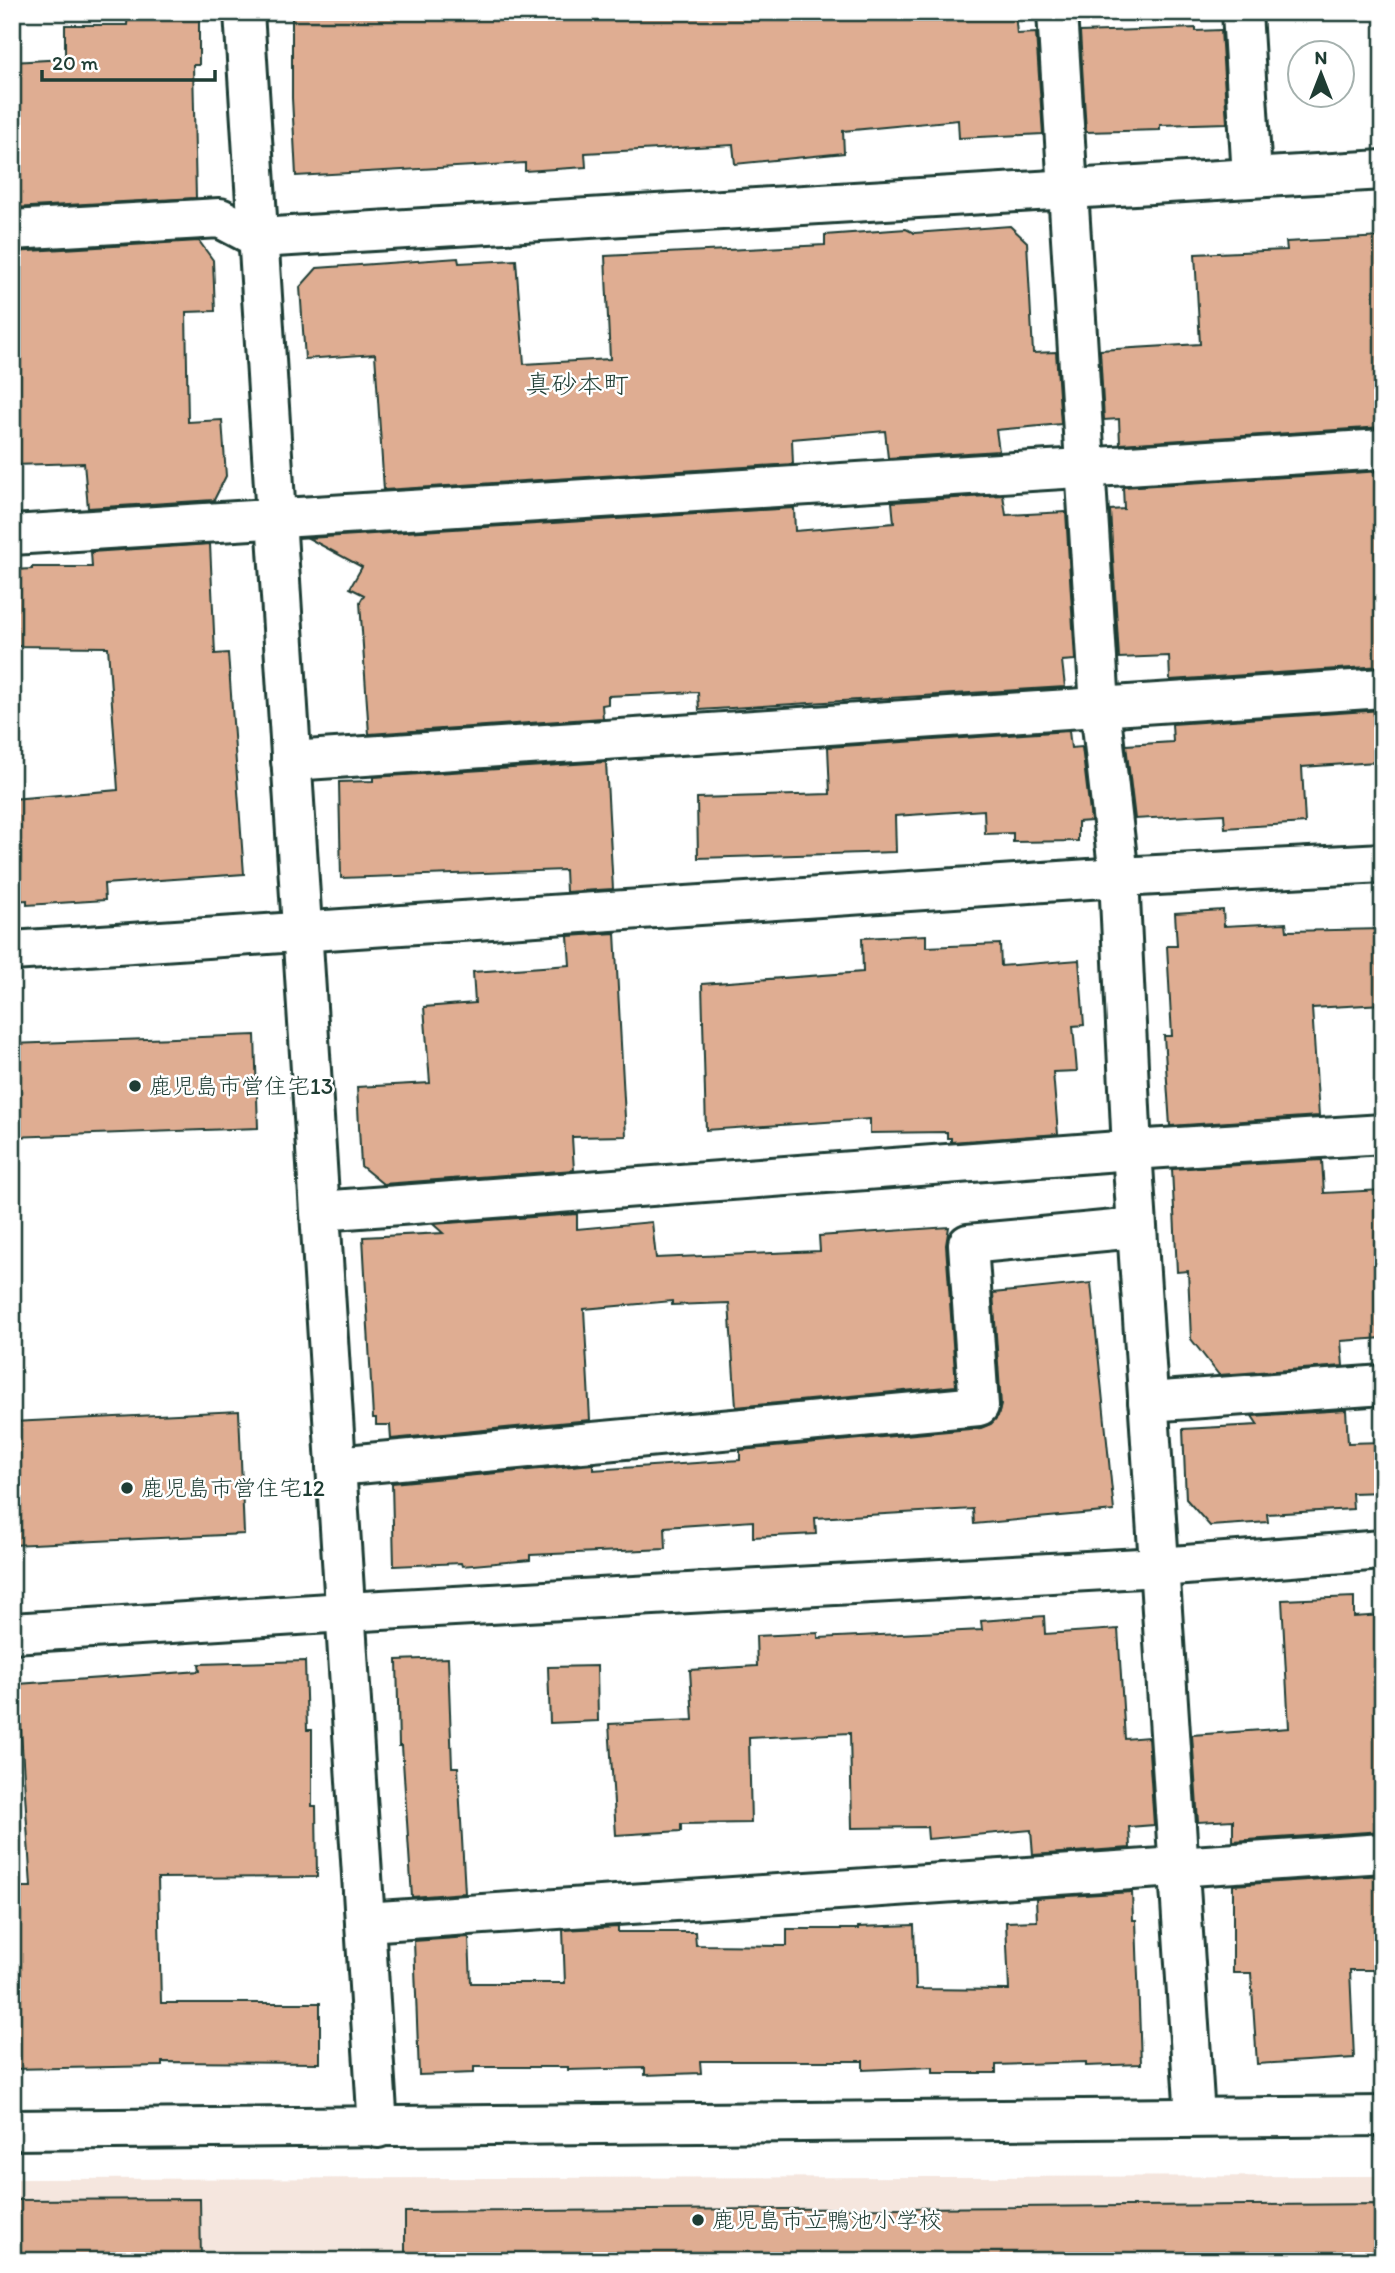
<svg xmlns="http://www.w3.org/2000/svg" width="1395" height="2273" font-family="Itim,'Klee One',sans-serif">
<style>
.built{fill:#f5e6de}
.building{fill:#dfad92;stroke:#1f3d34;stroke-width:2}
.lines{fill:none;stroke-linecap:round;stroke-linejoin:round}
.minor-casing{stroke:#1f3d34;stroke-width:44}
.minor{stroke:#fff;stroke-width:38}
.poi-dot{fill:#1f3d34;stroke:#fff;stroke-width:2.5}
.labels{text-anchor:middle;dominant-baseline:central;stroke-width:5;stroke-linejoin:round;paint-order:stroke}
.poi-label{font-size:23px;fill:#1f3d34;stroke:#fff;text-anchor:start}
.quarter-label{font-size:26px;fill:#1f3d34;stroke:#fff}
</style>
<rect width="100%" height="100%" fill="#fff"/>
<filter id="ink" filterUnits="userSpaceOnUse"><feTurbulence type="fractalNoise" baseFrequency=".0143" numOctaves="2"/><feDisplacementMap in="SourceGraphic" scale="14" xChannelSelector="R" yChannelSelector="G"/><feConvolveMatrix kernelMatrix="1 2 1 2 8 2 1 2 1" color-interpolation-filters="sRGB"/></filter>
<g filter="url(#ink)">
<path class="built" d="M1383,2176v85h-1371v-82z"/>
<g class="building">
<path d="M128,12h71v53h-6l3,133 -184,10v-146l53,-3v-34h62z"/>
<path d="M292,12h723l2,22 19,-1 7,101 -84,4 -1,-18 -115,11 1,22 -109,11 -2,-19 -148,8 1,14 -61,4v-8l-229,13 -4,-78z"/>
<path d="M1196,28v3l25,-1 6,93 -67,2v5l-74,2 -6,-100z"/>
<path d="M1010,226l17,16 6,111 23,-1 5,72 -65,6 3,21 -111,7 -3,-27 -93,8 1,25 -409,26 -9,-136 -70,5 -5,-72 17,-19 141,-10 1,5 57,-3 8,104 86,-5 -5,-103 220,-11v-10l81,-6 8,4z"/>
<path d="M1383,237v190l-263,17 -1,-25 -15,1 -4,-70 100,-6 -5,-90 92,-4 -1,-8z"/>
<path d="M199,241l14,19 2,51 -29,1 2,110 34,-2 4,56 -12,24 -126,8 -4,-45 -72,2v-213z"/>
<path d="M1383,471v195l-213,14 -1,-24 -50,2 -9,-148 14,-1 -1,-22z"/>
<path d="M1003,495l3,20 60,-3 9,148 -13,1 3,26 -366,23 -1,-18 -90,4v8l-6,1 1,13 -234,16 -9,-132 4,-7 -14,-7 12,-21 -54,-29 486,-30 1,23 99,-8 -2,-21z"/>
<path d="M210,544l5,110 13,-1 16,221 -140,10 1,16 -78,5v-5l-15,1v-102l106,-9 -10,-143 -96,-1v-76l20,-1v-2h60l-1,-15z"/>
<path d="M1383,710v3h-9l2,49 -74,5 3,56 -80,5 -1,-14 -89,5 -9,-74 47,-3 -1,-18z"/>
<path d="M1069,731l2,17 11,-1 9,74 -13,1v19l-65,1v-9l-28,1 -1,-24 -89,6 1,36 -198,6 -1,-60 133,-4 -2,-47z"/>
<path d="M606,762l7,127 -47,3 -1,-22 -224,8 -2,-96 34,-1v-4z"/>
<path d="M1223,910l1,16 62,-3 1,8 96,-2v75l-71,4 7,108 -149,10 -6,-90h8l-5,-90h10l-2,-33z"/>
<path d="M615,933l11,203 -54,1 2,33 -191,14 -22,-18 -4,-79 73,-4 -6,-76 51,-4 -2,-31 97,-7 -2,-29z"/>
<path d="M926,935v12l74,-3 1,22 78,-6 5,65 -11,1 4,45 -24,1 5,62 -107,8v-4h-4v-6l-77,1v-14l-164,11 -4,-146 161,-12 -1,-34z"/>
<path d="M255,1035l3,93 -246,9v-93z"/>
<path d="M1322,1160l2,33 59,-3v148l-42,3 2,25 -124,9 -28,-36 -3,-68 -11,1 -5,-103z"/>
<path d="M577,1214v15l75,-7 4,36 164,-7 -1,-15 130,-9 -3,18 10,141 -220,21 -7,-104 -57,2v-4l-88,8 6,111 -199,19 -1,-14h-14v-7h-3l-10,-181 80,-4 -10,-9z"/>
<path d="M1091,1283l23,228 -140,13 -1,-15 -158,9 1,16 -63,3v-16l-88,6 1,22 -136,6v5l-68,6 -1,-3 -67,3 -2,-83 201,-19v6l147,-10v-10l241,-22 10,-4 7,-8 3,-11 -8,-112z"/>
<path d="M1346,1410l2,33 35,-1v50l-31,1 1,16 -86,5 1,8 -58,4 -24,-27 -3,-70 75,-4 -6,-9z"/>
<path d="M239,1411l5,123 -232,11v-123z"/>
<path d="M1354,1597v20l29,-2v216l-150,10v-21l-35,2 -6,-87 97,-7 -7,-128z"/>
<path d="M1044,1616l1,18 73,-5 7,110 23,-2 6,88 -25,2 1,21 -97,7 -2,-25 -103,9 -1,-12 -75,1 -2,-95 -101,5 2,85 -70,1v7l-65,4 -7,-111 84,-4 -3,-50 67,-4 -1,-30 62,-3v5l164,-8 -1,-9z"/>
<path d="M448,1658l4,109h6l7,126 -53,4 -10,-151h-3l-2,-86z"/>
<path d="M305,1661l2,69h5v76h4l1,71 -159,1 3,125h159v60l-158,-1v4l-150,3v-182h19l-13,-203 182,-13 -1,-7z"/>
<path d="M597,1666l1,55 -48,2 -2,-56z"/>
<path d="M1383,1875v95h-33l4,88 -97,6 -6,-91h-18v-88z"/>
<path d="M1132,1892l1,28h3l5,144 -55,2v-4l-90,3v8h-63v-6l-70,3v-9h-163l1,12 -56,2v-7l-77,2v-3h-94v6l-55,2 -5,-134 55,-4 2,46h94l-2,-53 55,-3v5h77l1,13 91,1v-17h71v-2l56,-2 2,64 93,1 -3,-68 31,-1 -1,-23z"/>
<path d="M200,2199l1,62h-189v-61z"/>
<path d="M1383,2204v57h-978v-49z"/>
</g>
<g class="lines">
<defs>
<g id="minor">
<path d="M244,12l134,2116"/>
<path d="M1057,12l43,695 19,170 13,273 63,967"/>
<path d="M1242,12l10,165"/>
<path d="M12,230l208,-12 38,20 1125,-68"/>
<path d="M12,535l1371,-86"/>
<path d="M291,761l1092,-73"/>
<path d="M12,951l1107,-74 264,-14"/>
<path d="M320,1211l812,-61 251,-16"/>
<path d="M1148,1402l235,-17"/>
<path d="M336,1466l643,-60 -11,-162 168,-16"/>
<path d="M12,1633l333,-21 814,-45 224,-17"/>
<path d="M365,1922l1018,-69"/>
<path d="M12,2130l1371,-14"/>
</g>
</defs>
<use href="#minor" class="minor-casing"/>
<use href="#minor" class="minor"/>
</g>
</g>
<g class="poi-dot">
<circle cx="135" cy="1086" r="7"/>
<circle cx="127" cy="1488" r="7"/>
<circle cx="698" cy="2220" r="7"/>
</g>
<g class="labels">
<g class="poi-label">
<text x="149" y="1086">鹿児島市営住宅13</text>
<text x="141" y="1488">鹿児島市営住宅12</text>
<text x="712" y="2220">鹿児島市立鴨池小学校</text>
</g>
<g class="quarter-label">
<text x="577" y="384">真砂本町</text>
</g>
</g>
<rect width="1395" height="2273" fill="none" stroke="#fff" stroke-width="42"/>
<rect x="21" y="21" width="1353" height="2231" fill="none" stroke="#1f3d34" stroke-width="2.5" filter="url(#ink)"/>
<g transform="translate(1321 74)"><circle r="33" fill="#ffffff" stroke="#a5b1ae" stroke-width="2"/>
<path d="M0-5L12 26L0 18L-12 26Z" fill="#1f3d34"/>
<text y="-10" font-size="19" font-weight="bold" text-anchor="middle" fill="#1f3d34">N</text>
</g>
<path d="M42 70v10h173v-10" fill="none" stroke="#1f3d34" stroke-width="3.5"/>
<text x="52" y="70" font-size="21" fill="#1f3d34" stroke="#ffffff" stroke-width="5" paint-order="stroke">20 m</text>
</svg>
